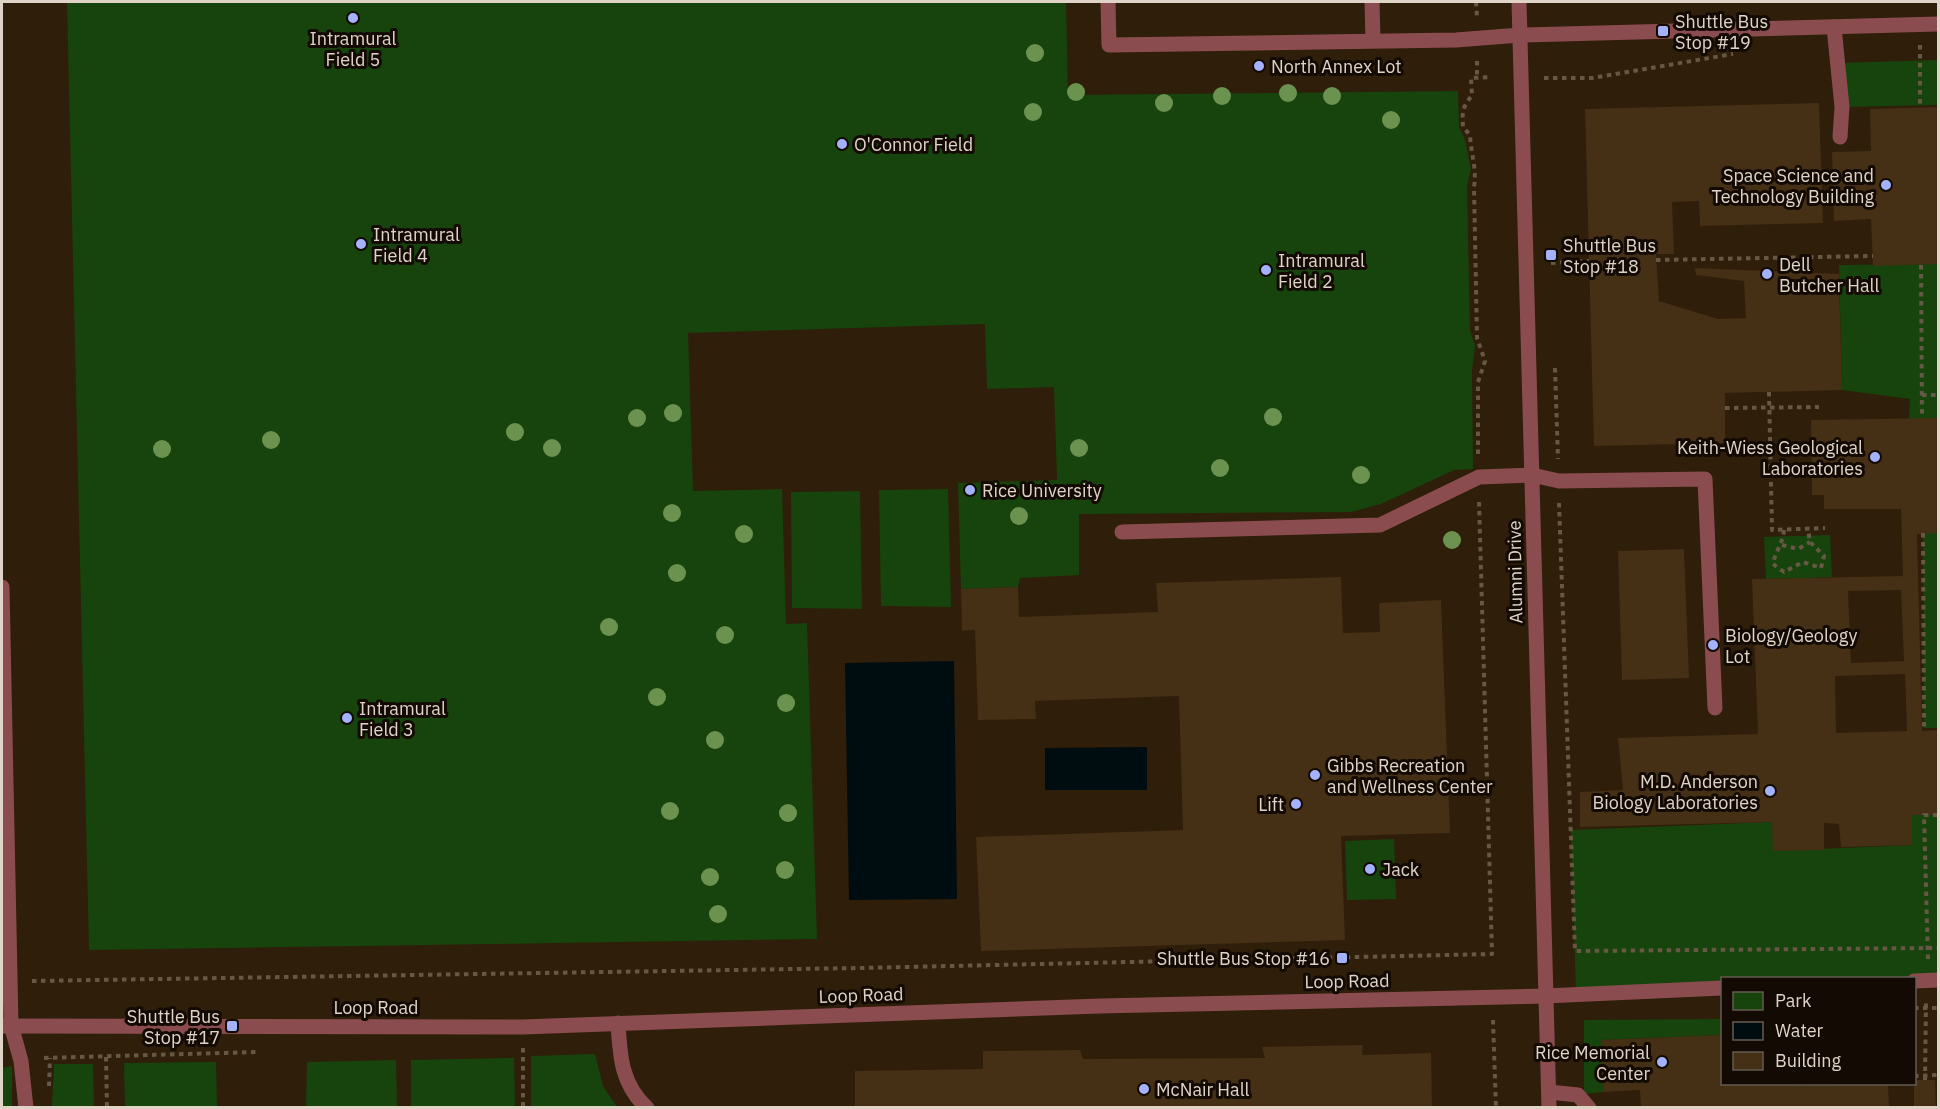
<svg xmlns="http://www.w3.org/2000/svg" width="1940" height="1109" font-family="'IBM Plex Sans',sans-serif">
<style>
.green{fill:#17440c}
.water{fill:#000d10}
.building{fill:#452f15;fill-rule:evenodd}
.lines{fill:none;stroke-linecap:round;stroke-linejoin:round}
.path{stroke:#675845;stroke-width:4;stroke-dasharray:4.5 4.5;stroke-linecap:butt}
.service{stroke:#8a4c4e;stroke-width:15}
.tree{fill:#6c9250}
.poi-dot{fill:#a4b2fc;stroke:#120a03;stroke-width:2}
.labels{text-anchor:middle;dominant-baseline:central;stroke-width:6;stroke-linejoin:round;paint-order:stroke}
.poi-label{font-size:18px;fill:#e0d4c8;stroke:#120a03;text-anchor:start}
.street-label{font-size:18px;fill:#e0d4c8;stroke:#120a03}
</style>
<rect width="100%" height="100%" fill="#2f1e09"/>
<g class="green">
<path d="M67,2h999l2,93 390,-4 1,36 6,13 6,29 -4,17 3,144 5,16 -3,25 1,98 -19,1 -73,34 -30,8 -272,2v61l-59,3 -2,9 -57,2 -3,-106 99,-3 -3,-93 -67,2 -2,-65 -297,9 5,158 89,-2 4,135 21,-1 10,316 -728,11z"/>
<path d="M1938,60v45l-96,2 -4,-44z"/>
<path d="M1938,264v154l-29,1 1,-20 -68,-9 -3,-125z"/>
<path d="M948,489l3,118 -70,-1 -2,-116z"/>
<path d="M860,491l2,118 -70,-1 -1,-116z"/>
<path d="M1938,532v196h-14l-1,-195z"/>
<path d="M1830,535l2,42 -66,2 -2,-42z"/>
<path d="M1912,815h26v165l-216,-2v10l-146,6 -5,-164 201,-8 2,29 138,-6z"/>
<path d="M1394,839l2,60 -49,1 -2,-59z"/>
<path d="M1722,1019v16l-121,5 2,52 -19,2v-74z"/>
<path d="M595,1054l8,32 14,21h-86v-51z"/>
<path d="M514,1058l1,49h-104v-47z"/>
<path d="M396,1060l1,47h-91l1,-45z"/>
<path d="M216,1062l1,45h-92l-1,-44z"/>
<path d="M54,1064h39l1,43h-42z"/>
<path d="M12,1066v41h-10v-39z"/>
</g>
<g class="water">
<path d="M954,661l3,238 -108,1 -4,-237z"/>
<path d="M1147,747v43h-102v-42z"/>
</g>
<g class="building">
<path d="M1819,103l4,120 -123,3 -1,-25 -27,1 2,52h-18l3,47 59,18 28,-1 -2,-37 -48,-6 -1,-7 144,6 3,116 -117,3v50l-131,3 -9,-337z"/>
<path d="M1938,107v157l-65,2 -2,-47 -37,2 -2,-69 39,-1 -1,-42z"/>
<path d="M1938,418v115l-21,1 5,197 16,-1v85h-26v30l-71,2 -2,-23 -15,-1v27l-51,1 -1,-29 -192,5v-35l43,-2 -5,-52 140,-4 -6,-155 151,-3 -2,-67h-77v-14h-12l-1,-75zM1901,590l3,71 -53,2 -3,-72zM1905,674l2,57 -71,2 -1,-57z"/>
<path d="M1684,549l5,129 -67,2 -4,-129z"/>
<path d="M1341,577l2,56 37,-1 -1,-29 62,-3 9,233 -109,3 4,104 -364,11 -5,-114 207,-7 -4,-134 -144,5 1,18 -58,1 -3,-90 -13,1 -1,-42 57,-2 1,30 139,-5 -2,-29z"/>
<path d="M1722,1035v49h73v2l93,-2 1,24h-248l-1,-18 -37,2 -2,-52z"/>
<path d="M1363,1045l-1,10 69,-2 1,55h-577v-37l128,-2v-18l97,-1 3,9 182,-1 -3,-11z"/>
<path d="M1914,1080h21l1,28h-22z"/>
</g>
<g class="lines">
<g class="path">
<path d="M1476,2l1,15"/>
<path d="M1920,45v62"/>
<path d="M1477,61v17"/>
<path d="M1544,78h48l141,-24"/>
<path d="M1656,260l217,-4"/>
<path d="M1551,263l38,-2"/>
<path d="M1921,265l1,153"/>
<path d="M1555,368l3,91"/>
<path d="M1769,392l3,138 53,-2"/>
<path d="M1922,395h16"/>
<path d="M1725,408l94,-1"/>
<path d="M1478,454v-72l7,-21 -8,-23 -3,-151c3,-18 -3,-33 -4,-52l-7,-8c-1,-13 -1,-21 9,-31l-1,-18 20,-1"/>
<path d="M1559,503l16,448 363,-3"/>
<path d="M1784,530c-1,13 -9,22 -11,34l11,8 19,-10 18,6 3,-12 -14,-14 -2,-13"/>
<path d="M1923,533l1,195"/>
<path d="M1782,545l16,4 12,-7"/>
<path d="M1928,959l-4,-144h14"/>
<path d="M32,981l827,-13 633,-14 -13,-453"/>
<path d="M1914,1008h24"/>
<path d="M1493,1020l3,88"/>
<path d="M523,1048v60"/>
<path d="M106,1057l1,51"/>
<path d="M44,1058l214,-6"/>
<path d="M1914,1076l24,-1"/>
<path d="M1925,1080l1,-78"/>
<path d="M49,1086l1,-28"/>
</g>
<g class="service">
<path d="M1108,2l1,43 347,-5 64,-5 418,-11"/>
<path d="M1372,2l1,38"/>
<path d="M1519,2l30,1106"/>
<path d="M1834,27l8,80 -2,30"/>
<path d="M1122,532l258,-7 99,-48 53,-2 27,6 146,-2 10,229"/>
<path d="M2,587l9,438 10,36 5,47"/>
<path d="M1914,981l24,-1"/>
<path d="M618,1023c2,33 3,61 29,85"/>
<path d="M2,1026l521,1 577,-21 445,-10 177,-8"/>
<path d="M1549,1092l29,3 11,13"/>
</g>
</g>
<g class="tree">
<circle cx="1035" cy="53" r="9"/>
<circle cx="1076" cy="92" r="9"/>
<circle cx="1288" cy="93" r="9"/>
<circle cx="1222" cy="96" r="9"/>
<circle cx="1332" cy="96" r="9"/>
<circle cx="1164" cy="103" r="9"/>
<circle cx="1033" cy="112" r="9"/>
<circle cx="1391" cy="120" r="9"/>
<circle cx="673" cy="413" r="9"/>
<circle cx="1273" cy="417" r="9"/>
<circle cx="637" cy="418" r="9"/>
<circle cx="515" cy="432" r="9"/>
<circle cx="271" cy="440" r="9"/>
<circle cx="552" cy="448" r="9"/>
<circle cx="1079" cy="448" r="9"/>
<circle cx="162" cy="449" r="9"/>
<circle cx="1220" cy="468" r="9"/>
<circle cx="1361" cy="475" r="9"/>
<circle cx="672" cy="513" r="9"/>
<circle cx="1019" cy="516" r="9"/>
<circle cx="744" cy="534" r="9"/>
<circle cx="1452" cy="540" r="9"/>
<circle cx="677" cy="573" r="9"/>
<circle cx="609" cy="627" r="9"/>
<circle cx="725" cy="635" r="9"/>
<circle cx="657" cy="697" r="9"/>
<circle cx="786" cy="703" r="9"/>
<circle cx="715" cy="740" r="9"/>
<circle cx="670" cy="811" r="9"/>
<circle cx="788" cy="813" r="9"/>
<circle cx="785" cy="870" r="9"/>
<circle cx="710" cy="877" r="9"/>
<circle cx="718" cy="914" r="9"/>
</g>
<g class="poi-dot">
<circle cx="353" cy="18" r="6"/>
<rect x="1657" y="25" width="12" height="12" rx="3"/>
<circle cx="1259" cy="66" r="6"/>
<circle cx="842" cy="144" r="6"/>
<circle cx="1886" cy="185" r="6"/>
<circle cx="361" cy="244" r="6"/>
<rect x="1545" y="249" width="12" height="12" rx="3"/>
<circle cx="1266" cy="270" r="6"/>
<circle cx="1767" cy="274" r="6"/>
<circle cx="1875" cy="457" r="6"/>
<circle cx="970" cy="490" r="6"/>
<circle cx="1713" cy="645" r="6"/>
<circle cx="347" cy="718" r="6"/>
<circle cx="1315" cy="775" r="6"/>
<circle cx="1770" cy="791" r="6"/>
<circle cx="1296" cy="804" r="6"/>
<circle cx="1370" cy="869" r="6"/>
<rect x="1336" y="952" width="12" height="12" rx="3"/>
<rect x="226" y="1020" width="12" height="12" rx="3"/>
<circle cx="1662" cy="1062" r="6"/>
<circle cx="1144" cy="1089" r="6"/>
</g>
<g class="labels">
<g class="poi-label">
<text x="1675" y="21">Shuttle Bus<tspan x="1675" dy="21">Stop #19</tspan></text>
<text x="353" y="38" text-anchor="middle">Intramural<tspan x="353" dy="21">Field 5</tspan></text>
<text x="1271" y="66">North Annex Lot</text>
<text x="854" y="144">O'Connor Field</text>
<text x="1874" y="175" text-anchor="end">Space Science and<tspan x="1874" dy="21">Technology Building</tspan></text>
<text x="373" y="234">Intramural<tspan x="373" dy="21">Field 4</tspan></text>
<text x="1563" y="245">Shuttle Bus<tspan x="1563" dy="21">Stop #18</tspan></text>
<text x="1278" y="260">Intramural<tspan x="1278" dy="21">Field 2</tspan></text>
<text x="1779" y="264">Dell<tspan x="1779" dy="21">Butcher Hall</tspan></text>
<text x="1863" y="447" text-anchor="end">Keith-Wiess Geological<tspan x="1863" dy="21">Laboratories</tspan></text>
<text x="982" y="490">Rice University</text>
<text x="1725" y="635">Biology/Geology<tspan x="1725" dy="21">Lot</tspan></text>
<text x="359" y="708">Intramural<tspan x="359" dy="21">Field 3</tspan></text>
<text x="1327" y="765">Gibbs Recreation<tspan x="1327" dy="21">and Wellness Center</tspan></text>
<text x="1758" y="781" text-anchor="end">M.D. Anderson<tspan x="1758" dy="21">Biology Laboratories</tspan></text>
<text x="1284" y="804" text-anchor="end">Lift</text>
<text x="1382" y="869">Jack</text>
<text x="1330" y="958" text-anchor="end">Shuttle Bus Stop #16</text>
<text x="220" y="1016" text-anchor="end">Shuttle Bus<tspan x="220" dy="21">Stop #17</tspan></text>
<text x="1650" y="1052" text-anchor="end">Rice Memorial<tspan x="1650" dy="21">Center</tspan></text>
<text x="1156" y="1089">McNair Hall</text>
</g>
<g class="street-label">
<text transform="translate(1515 572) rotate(-91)">Alumni Drive</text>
<text transform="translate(1347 981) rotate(-1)">Loop Road</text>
<text transform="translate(861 995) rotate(-2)">Loop Road</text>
<text x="376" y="1007">Loop Road</text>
</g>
</g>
<rect width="1940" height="1109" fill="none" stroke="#e0d4c8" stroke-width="6"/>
<rect x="1721" y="977" width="195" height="108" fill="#120a03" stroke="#645b52" stroke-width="1.5"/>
<rect x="1733" y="992" width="30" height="18" fill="#17440c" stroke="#645b52" stroke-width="1.5"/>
<text x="1775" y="1007" font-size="18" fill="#e0d4c8">Park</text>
<rect x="1733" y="1022" width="30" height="18" fill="#000d10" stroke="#645b52" stroke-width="1.5"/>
<text x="1775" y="1037" font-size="18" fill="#e0d4c8">Water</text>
<rect x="1733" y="1052" width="30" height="18" fill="#452f15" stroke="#645b52" stroke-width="1.5"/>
<text x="1775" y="1067" font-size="18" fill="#e0d4c8">Building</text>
</svg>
